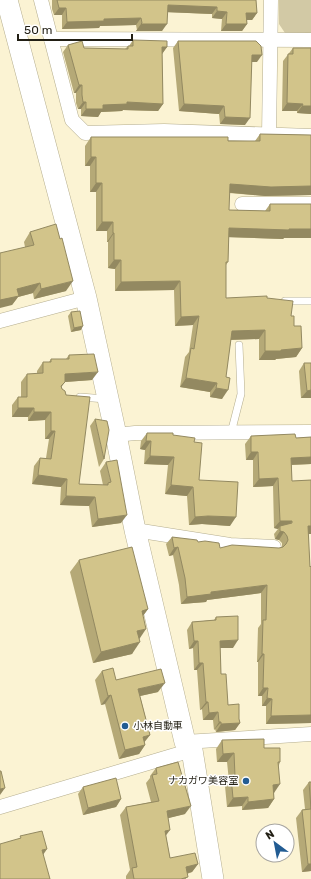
<svg xmlns="http://www.w3.org/2000/svg" width="311" height="879" font-family="Rubik,'Noto Sans JP',sans-serif">
<style>
.green{fill:#d2c9a5}
.lines{fill:none;stroke-linecap:round;stroke-linejoin:round}
.lane-casing{stroke:#b5ae8f;stroke-width:8}
.street-casing{stroke:#b5ae8f;stroke-width:15}
.secondary-casing{stroke:#b5ae8f;stroke-width:22}
.lane{stroke:#fff;stroke-width:7}
.street{stroke:#fff;stroke-width:14}
.secondary{stroke:#fff;stroke-width:21}
.wall{fill:#b5a977}
.shaded-wall{fill:#938961}
.building{fill:#d2c48a;stroke:#938961}
.poi-dot{fill:#225c93;stroke:#fff;stroke-width:1.5}
.labels{text-anchor:middle;dominant-baseline:central;stroke-width:3;stroke-linejoin:round;paint-order:stroke}
.poi-label{font-size:10px;fill:#221f14;stroke:#fff;text-anchor:start}
</style>
<rect width="100%" height="100%" fill="#fbf3d3"/>
<path class="green" d="M279,0h32v33h-26l-6,-9z"/>
<g class="lines">
<defs>
<g id="lane">
<path d="M285,301h26"/>
<path d="M80,397l26,2"/>
<path d="M231,433l10,-39 -2,-49"/>
</g>
<g id="street">
<path d="M41,0l31,120 13,13 79,-2 147,5"/>
<path d="M51,39l260,1"/>
<path d="M269,135l2,-135"/>
<path d="M242,204h69"/>
<path d="M0,321l86,-23"/>
<path d="M116,435l19,-2 176,-1"/>
<path d="M135,530l95,15 44,2"/>
<path d="M185,742l126,-8"/>
<path d="M0,807l192,-57"/>
</g>
<path id="secondary" d="M7,0l79,298 30,137 19,95 50,212 7,8 21,129"/>
</defs>
<use href="#lane" class="lane-casing"/>
<use href="#street" class="street-casing"/>
<use href="#secondary" class="secondary-casing"/>
<use href="#lane" class="lane"/>
<use href="#street" class="street"/>
<use href="#secondary" class="secondary"/>
</g>
<g class="wall">
<path d="M52,0h204l1,13 -5,7h-5v4l-5,7h-21l1,-12 -10,-1v-4l-45,-2 -5,19h-26l1,-1 -1,-5 -36,1 -1,2 -37,1v-14h-8l-2,-6z"/>
<path d="M133,40l34,7 -5,7 1,50 -5,7 -35,-1 -1,1 -21,1 -3,5 -17,-1v-7h-3l-2,-6v-10h-2l-11,-41 5,-7 16,3 41,1 3,-3h1z"/>
<path d="M178,41l79,21h-5l-7,63 -25,-1 -1,-10 -40,-3 -6,-63z"/>
<path d="M293,48h18v66l-14,-1v-2h-15l1,-50z"/>
<path d="M260,134l51,1v60l-46,1 -36,-3v17l36,1 5,-7 41,34h-27l-1,1 -54,-2 -1,25 -2,3v33h41l24,18 3,10 8,22 -6,9 -20,2 -1,1h-16v-21l-28,1 -9,59 -12,-2v-5l-30,-5 5,-30 4,-5 4,-27 -18,1 -1,-36 -59,1v-22l-7,-1v-26h-1v-11h-11v-39h-6v-26h-5v-20l6,-9 137,4h27z"/>
<path d="M30,232l36,59 -32,8 -1,-6 -15,4 -6,8 13,-58 -1,-5z"/>
<path d="M71,312l10,18 -10,2 -3,-16z"/>
<path d="M69,355l23,25 -27,2 -4,5 5,8 13,89 24,1 -3,-14 6,-9 15,61 -29,4 -3,-21 -29,-1 1,-18 -29,-3 2,-18 6,-8h6l3,-19h-4v-19l-17,1v-4h-16v-12l6,-8h3v-15l6,-8h10v-3l6,-9h6l2,-3h15z"/>
<path d="M304,363h7v35h-10l-2,-27z"/>
<path d="M95,419l9,40 -5,8 -9,-41z"/>
<path d="M147,433l26,2 21,7 5,38 31,46 -28,-2 -13,1 -2,-29 -22,-2 3,-29 -24,-1 1,-14 -5,-1 1,-8z"/>
<path d="M251,436l45,2 15,-1v27l-19,1v16l19,-1v54h-3l2,33 1,-1v157l-45,1v-18h-4v-10h-4v-34h-1l1,-34 3,-4v-31l-54,7 -1,2 -25,2 -2,-19 -6,-30 -4,1 -3,-12 6,-7 48,11h59l3,-1v-4l-3,-3 -4,-1 -1,-5 4,-5 -4,-1 -1,-42 -20,1v-27h-7l-1,-16z"/>
<path d="M79,560l69,49 -5,7 -4,23 -7,15 -39,9 -23,-91z"/>
<path d="M216,617l17,31h-13l1,26 7,31 11,14 1,4 -5,7 -19,2 -1,-3 -1,1 -1,-10h-10l-1,-11 -2,1 -3,-40h-3l-1,-22 -4,1 -2,-19 5,-8 22,-2z"/>
<path d="M102,671l14,9 42,12 -18,4 10,39 -6,7 1,3 -6,9 -20,5 -14,-55 -4,1 -6,-25z"/>
<path d="M222,740l42,8 16,14 -1,3 -5,28v6l-6,9 -26,2v-4l-15,1 -2,-21 4,-5 -2,-19h-10l-1,-13z"/>
<path d="M156,768l29,46 -17,4 -2,18 4,22 28,6 -6,8 -5,2 -1,5h-60v-3l4,-6 -10,-55 6,-8 25,-5 -5,-19 4,-5v-2z"/>
<path d="M309,782h2v89l-9,1 -6,-54 6,-8 3,-1 -2,-19z"/>
<path d="M83,787l38,12 -5,8 -33,8 -5,-21z"/>
</g>
<g class="shaded-wall">
<path d="M168,5l49,2 -5,7 -49,-2z"/>
<path d="M59,8h7l-4,7h-8z"/>
<path d="M217,11l10,1 -5,7 -10,-1z"/>
<path d="M246,13h11l-5,7h-10z"/>
<path d="M141,18l-5,7 -36,1 -1,2 -37,1 5,-7 37,-3z"/>
<path d="M141,24h26l-5,7h-26z"/>
<path d="M226,24h21l-5,7h-21z"/>
<path d="M162,47h5l-5,7z"/>
<path d="M252,55h10l-5,7h-10z"/>
<path d="M79,85h3l-6,8h-2z"/>
<path d="M83,102h3l-5,7h-3z"/>
<path d="M127,102l36,2 -5,7 -35,-1 -1,1 -21,1 -3,5 -17,-1 5,-7 17,-4z"/>
<path d="M287,103l16,1 -6,7h-15z"/>
<path d="M184,104l40,2 -5,8 -40,-3z"/>
<path d="M302,106h9v8l-14,-1z"/>
<path d="M225,117l25,1 -5,7 -25,-1z"/>
<path d="M91,157h5l-6,9h-5z"/>
<path d="M96,183h6l-6,9h-6z"/>
<path d="M230,184l81,2v9l-46,1 -42,-4z"/>
<path d="M102,222h11l-6,9h-11z"/>
<path d="M229,228l82,1v9h-27l-1,1 -60,-2z"/>
<path d="M113,233h1l-6,9h-1z"/>
<path d="M114,260h7l-6,9 -7,-1z"/>
<path d="M73,281l-7,10 -32,8 7,-10z"/>
<path d="M180,281l-6,9 -59,1 6,-9z"/>
<path d="M40,283l-7,10 -15,4 -6,8 -12,3v-8l17,-11z"/>
<path d="M199,316l-6,9 -18,1 6,-9z"/>
<path d="M83,326l-2,4 -10,2 3,-4z"/>
<path d="M265,330l-6,9 -34,1 7,-9z"/>
<path d="M302,348l-6,9 -20,2 -1,1h-16l6,-9z"/>
<path d="M98,372l-6,8 -27,2 -6,8 6,-16z"/>
<path d="M186,378l31,5 -7,9 -30,-5z"/>
<path d="M216,388l12,2 -6,9 -12,-2z"/>
<path d="M311,390v8h-10l6,-7z"/>
<path d="M18,408h16l-6,9h-16z"/>
<path d="M34,412h17l-6,8 -17,1z"/>
<path d="M51,431h4l-6,8h-4z"/>
<path d="M146,441h5l-6,9 -5,-1z"/>
<path d="M251,452h7l-5,8h-7z"/>
<path d="M150,456l24,1 -6,8 -24,-1z"/>
<path d="M311,457v7l-25,1 5,-7z"/>
<path d="M38,475l29,4 -6,8 -29,-3z"/>
<path d="M278,478l-5,8 -20,1 6,-8z"/>
<path d="M171,485l22,2 -6,9 -22,-2z"/>
<path d="M66,496l29,1 -6,9 -29,-1z"/>
<path d="M127,515l-6,8 -29,4 6,-8z"/>
<path d="M208,516l28,1 -6,9 -28,-2 -13,1 6,-8z"/>
<path d="M280,521h12l-6,8 -6,-3 -2,3 -4,-1z"/>
<path d="M308,526h3v8h-9z"/>
<path d="M280,531l4,1 -5,8 -4,-1z"/>
<path d="M178,547l-5,8 -4,1 5,-8z"/>
<path d="M267,585l-6,8 -54,7 -1,2 -25,2 6,-7 24,-5z"/>
<path d="M148,609l-9,12 3,-10z"/>
<path d="M146,629l-8,12 -1,-10z"/>
<path d="M238,640l-5,8h-18l5,-7z"/>
<path d="M194,641h4l-5,7 -4,1z"/>
<path d="M140,642l-8,12 -39,9 8,-11z"/>
<path d="M262,654h2l-6,8h-1z"/>
<path d="M199,663h4l-6,7h-3z"/>
<path d="M165,683l-7,9 -27,6 7,-9z"/>
<path d="M263,688h5l-6,8h-4z"/>
<path d="M111,695l-6,9 -4,1 7,-9z"/>
<path d="M267,698l5,1 -6,7h-4z"/>
<path d="M206,702h2l-6,7 -2,1z"/>
<path d="M218,712l-5,8h-10l6,-7z"/>
<path d="M311,715v8l-45,1 5,-8z"/>
<path d="M219,722h2l-6,7 -1,1z"/>
<path d="M240,723l-5,7 -19,2 5,-8z"/>
<path d="M150,735l-7,9v-7z"/>
<path d="M145,745l-6,9 -20,5 6,-9z"/>
<path d="M234,753l-7,9h-10l6,-8z"/>
<path d="M280,784l-6,9 -7,1 6,-9z"/>
<path d="M5,788l-5,7v-6z"/>
<path d="M248,797l-6,9 -15,1 6,-9z"/>
<path d="M121,799l-5,8 -33,8 5,-7z"/>
<path d="M274,799l-6,9 -26,2 6,-8z"/>
<path d="M191,806l-6,8 -24,6 6,-9z"/>
<path d="M170,830l-6,8 1,-7z"/>
<path d="M47,849l-6,9 1,-8z"/>
<path d="M198,864l-6,8 -12,3 6,-8z"/>
<path d="M308,864h3v7l-9,1z"/>
</g>
<g class="building">
<path d="M57,0h199l1,13h-11l1,11h-21l1,-12 -10,-1v-4l-49,-2 -1,19h-26l1,-1 -1,-5 -37,1v2l-37,1 -1,-14h-7z"/>
<path d="M133,40l34,1v6h-5l1,57 -36,-2v2l-24,1v4h-17v-7h-3l-1,-7v-10h-3l-11,-40 14,-4 2,7 44,1v-3h5z"/>
<path d="M178,41h78l5,5 1,9h-10l-2,63 -25,-1 -1,-11 -40,-2z"/>
<path d="M293,48h18v58h-9l1,-2 -16,-1 1,-49h5z"/>
<path d="M260,134l51,1v51l-40,1 -41,-3 -1,26 41,1v-7h41v25h-22v1l-60,-2 -1,34h-2v36l41,-2v2l26,3 -2,15h3v10h7l1,22 -21,2v1h-16v-21l-33,1 -6,46 4,1 -2,12 -12,-2 1,-5 -31,-5 5,-30 3,1 5,-33 -18,1 -1,-36 -59,1v-22h-7v-27h-1v-11h-11v-39h-6v-26h-5v-20h137v4h32z"/>
<path d="M56,224l4,15 2,-1 11,43 -32,8 -1,-6 -23,6 2,7 -19,4v-47l34,-8 -4,-13z"/>
<path d="M80,311l3,15 -9,2 -3,-16z"/>
<path d="M94,354l4,18 -33,2v8l-4,4 1,3 3,2 1,4 24,2 -11,87 29,1v-2l3,-1 -5,-20 11,-2 10,55 -29,4 -3,-22 -29,-1 1,-17 -29,-4 2,-17 11,1 4,-28h-4v-19h-17v-4h-16v-11h9v-23l16,-1v-11h8v-3h18v-4z"/>
<path d="M304,363h7v27l-4,1z"/>
<path d="M95,419l12,2 2,9 -5,29z"/>
<path d="M147,433h26v2l22,3 -1,4 8,1 -3,37 39,2 -2,35 -28,-1 -13,1 -2,-30 -22,-2 3,-28 -24,-1 1,-15h-5z"/>
<path d="M295,434l1,4 15,-1v20l-20,1 1,23 19,-1v46h-3l2,41 1,-1v149l-40,1 1,-17 -5,-1 1,-10h-5l1,-34h-2l1,-34h3l1,-35 -56,7v2l-24,3 -2,-19 -7,-31 -4,1 -2,-11 25,3 1,2 7,-1 14,2 1,5 12,-3 47,3 4,-1 3,-3 2,-4 -1,-4 -3,-4 -4,-1v-5l12,-3v-2h-12l-2,-43 -19,1 -1,-27h-7v-16z"/>
<path d="M132,547l16,62 -6,2 4,18 -9,2 3,11 -39,10 -22,-92z"/>
<path d="M238,616v24l-18,1 1,33h5l2,31 11,-1v15l1,4 -19,1v-2h-2l-1,-10 -9,1 -1,-11h-2l-3,-39h-4l-1,-22h-4l-2,-19 24,-2v-3z"/>
<path d="M113,668l3,12 45,-11 4,14 -27,6 12,46 -7,2 2,8 -20,5 -14,-55 -3,1 -6,-25z"/>
<path d="M264,739v9h16v14h-2l2,22 -7,1 1,14 -26,3v-5l-15,1 -2,-21 4,-1 -1,-23 -11,1 -1,-14z"/>
<path d="M178,762l13,44 -24,5 3,19 -5,1 5,27 25,-5 3,11 -12,3 2,10 -7,2h-47l-2,-11 5,-1 -11,-60 33,-6 -7,-26 5,-1 -1,-6z"/>
<path d="M0,771h1l4,17 -5,1z"/>
<path d="M116,778l5,21 -33,9 -5,-21z"/>
<path d="M309,782h2v82h-3l-6,-54 9,-1z"/>
<path d="M42,831l5,18 -5,1 8,29h-50v-35l21,-6 -1,-2z"/>
</g>
<g class="poi-dot">
<circle cx="125" cy="726" r="4"/>
<circle cx="246" cy="781" r="4"/>
</g>
<g class="labels">
<g class="poi-label">
<text x="133" y="726">小林自動車</text>
<text x="238" y="781" text-anchor="end">ナカガワ美容室</text>
</g>
</g>
<g transform="translate(275 843) rotate(328)"><circle r="19" fill="#ffffff" stroke="#a7a5a1"/>
<path d="M0-3L7 15L0 10L-7 15Z" fill="#225c93"/>
<text y="-6" font-size="11" font-weight="bold" text-anchor="middle" fill="#221f14">N</text>
</g>
<path d="M18 34v6h114v-6" fill="none" stroke="#221f14" stroke-width="2"/>
<text x="24" y="34" font-size="12" fill="#221f14" stroke="#ffffff" stroke-width="3" paint-order="stroke">50 m</text>
</svg>
